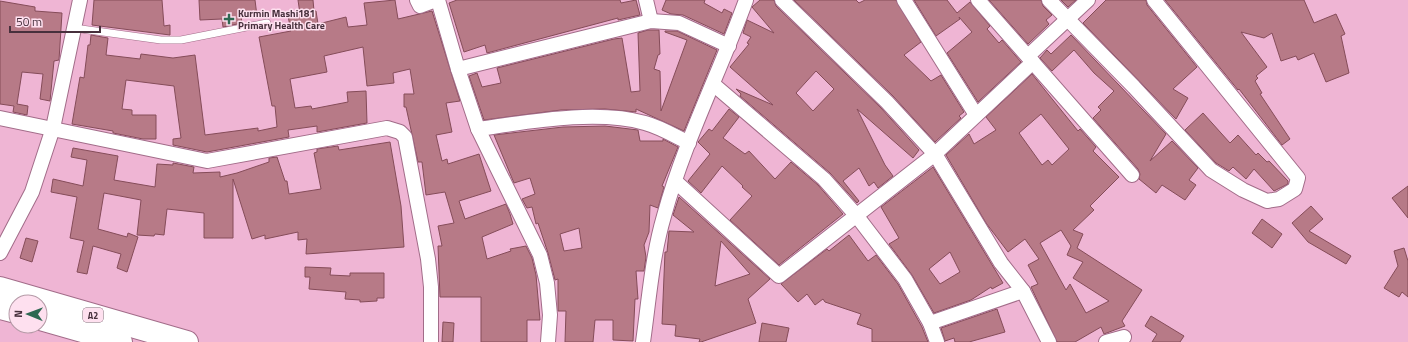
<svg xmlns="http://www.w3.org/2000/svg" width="1408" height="342" font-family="'Titillium Web',sans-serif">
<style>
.building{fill:#b77a87;stroke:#854c59;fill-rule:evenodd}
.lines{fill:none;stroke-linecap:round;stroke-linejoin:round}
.lane-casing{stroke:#a26c89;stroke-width:8}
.street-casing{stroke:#a26c89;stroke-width:16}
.highway-casing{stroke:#a26c89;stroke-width:24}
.lane{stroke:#fff;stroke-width:7}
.street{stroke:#fff;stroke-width:14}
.highway{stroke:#fff;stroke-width:22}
.poi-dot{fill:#2e6852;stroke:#fee0ef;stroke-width:1.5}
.labels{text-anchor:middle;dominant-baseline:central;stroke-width:3;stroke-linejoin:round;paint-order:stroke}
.shield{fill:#fee0ef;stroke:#7e6572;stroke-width:1}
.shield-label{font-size:9px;font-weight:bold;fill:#47303c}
.poi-label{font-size:10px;font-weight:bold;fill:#47303c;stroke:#fee0ef;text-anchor:start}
</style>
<rect width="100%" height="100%" fill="#efb5d4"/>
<g class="building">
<path d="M94,0h68l2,26 6,-1v10l-78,-10z"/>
<path d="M199,0h56l2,16 -16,1 1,6 -19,4 -1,-8 -22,1z"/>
<path d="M298,0h15l1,11h2l2,13 28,-7 2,10 19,-2 -3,-22 31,-3 3,19 34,-8 28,90 -14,2 6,29 -16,3 6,26 5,-2 1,5 31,-10 12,37 -32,10 6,18 41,-15 4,10 3,10 -31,13 5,22 24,-8 -1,-2 16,-3 6,12 4,17 4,45h-13v22h-46v-45h-41l-2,-51h4l-4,-20 16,-3 -9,-31 -19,3 -4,-33h-4l-12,-55h-2v-13h10l-4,-25 -17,4 1,10 -27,3 -4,-39 -39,9 3,16 -37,7 5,29 16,-2 1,3 36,-7 -1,-10 19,-1 1,32 -50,9v-6l-29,4 1,7 -82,15 -34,-7v-6l8,-1 -7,-52 -48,-6 -4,29 10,1v5h24v24h-13l-30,-6v-2l-41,-7 8,-47 4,1 4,-33h2l1,-10 17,3 -2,17 34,4 1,-5 32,4 22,-3 10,80 53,-7v3l19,-4 -2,-21h-3l-13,-69 32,-6 -3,-15 12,-2z"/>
<path d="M457,0h163l1,3 15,-3 4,15 -22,5v-2l-131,35 -2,-8 -21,7 -15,-49z"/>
<path d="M666,0h39l-1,3 18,10 2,-4 8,4 -8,21 -41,-19 -12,-1 -9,-4z"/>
<path d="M760,0h14l2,6 105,102 38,42 -6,8 -56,-49 28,56 8,11 -15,12 -4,-6 -5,4 -10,-18 -16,13 16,20 -2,2 -27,-30 -90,-77 1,-2 -5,-5 37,16 -43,-38 19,-23 -2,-1 4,-6 -8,-4 4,-13 27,13 -22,-26zM816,71l18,18 -21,22 -17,-18z"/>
<path d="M794,0h62l3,3 6,-3h31l25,42 -17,13 27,26 10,-6 23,37 -5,4 2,2 -26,24 -42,-46z"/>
<path d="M914,0h33l10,13 13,-11 20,24 -3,3 12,14 3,-3 19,22 -43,40 -31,-49 25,-21 -13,-15 1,2 -24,17z"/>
<path d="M989,0h52l2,6 9,9 -6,5 3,4 -21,20z"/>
<path d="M1061,0h15l-8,7z"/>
<path d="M1106,0h40l1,5 50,62 -24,22 15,9 -12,21 -93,-96z"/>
<path d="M1165,0h139l10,23 22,-9 9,20 -4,2 8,37 -23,9 -12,-29 -16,7 -2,-4 -15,5 -9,-28 -8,5 -23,-6 26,35 -11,9 2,2 -3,3 7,12 -2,1 30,45 -8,6 -43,-56 -1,1z"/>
<path d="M0,1l35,6v4l27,2 -3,47 -5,1 -4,40 -10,-2 3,-25 -21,-2 -5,32 11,2 -1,9 -14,-3 1,-6 -14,-2z"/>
<path d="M648,30h11l1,24 -2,1 -4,14 6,2 1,40 26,-71 -22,-8v-1h12l40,19 -33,81 -48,-22v3l-31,-3 -44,1 -77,10 -15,-44 8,-3 5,14 19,-4 -4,-15 117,-29 8,-1 9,54 9,-1 -2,-58z"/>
<path d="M1071,35l95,99 -16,27 22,-20 26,27 -9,12 7,5 -11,15 -23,-15 -6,8 -17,-14 1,-5 -2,-5 -45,-51 8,-8 -3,-3 16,-16 -20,-18 -20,-23 -22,21 -12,-13 7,-8 4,4z"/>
<path d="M1032,74l46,57 2,-2 16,18 -3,4 26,26 -29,29 4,4 -21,20 10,4 -6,14 65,42 -20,31 3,5 -21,8 -3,-7 -26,15h-18l-26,-55 7,-3 -10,-19 11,-6 -14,-20 -17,13 -22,-29 -40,-68 23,-21 5,10 22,-14 -10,-13zM1041,114l28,35 -17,16 -4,-5 -6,5 -23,-32zM1061,230l10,16 -4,9 16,7 -10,16 36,23 -23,12 -16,-29 -4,6 -26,-47z"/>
<path d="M729,109l10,8 -16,21 22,16 4,-3 26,28 16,-17 27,23 25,29 -64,51 -49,-45 22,-24 -10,-9 1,-1 -21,-20 -21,27 -13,-12 22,-27 -12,-12 11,-13 3,2z"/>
<path d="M1203,113l27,30 8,-8 18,20 2,-2 9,9 2,-1 19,20v3l-14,7 -20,-22 -8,10 -13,-12 -4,4 -13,-8 -31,-33z"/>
<path d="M605,126l33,4 2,11h23v-2l15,8 -16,39 2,1 -6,21 -8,-3 -1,27 -5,13 2,12 -2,14h-8l2,28h-3l-2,42 -20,-1v-20h-18l-2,22h-28l1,-31h-8v-32l-3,1 -7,-27 -10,-30 -2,1 -4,-17 -5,1 -5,-9 13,-5 -5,-16 -16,5 -20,-48 69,-8zM579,228l3,20 -18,3 -4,-17z"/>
<path d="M390,142l11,64 3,41 -98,7 1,-15 -9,1v-8l-33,7v-4l-13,4 -19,-60v59h-29v-25l-37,-4 -3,26 -9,-1 -1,2 -17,-1 4,-35 -37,-7 -6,36 29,8 1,-4 10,4 -11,35 -10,-4 4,-14 -28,-8 -6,28 -10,-2 7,-31 -14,-3 7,-41 -26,-5 2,-13 30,7 4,-26 -16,-3 2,-9 45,8 -4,24 41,7 2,-23 16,1v-2l21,4 -1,6 27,-1v5l17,-4 32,-11v-4l8,-1 8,24h2l2,13 32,-5 -7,-36 3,-1v-3l21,-3 1,4z"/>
<path d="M933,167l70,116 -11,6 -1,-2 -20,13 -37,13 -22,-38 -23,-31 10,-6 -18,-31zM950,252l10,20 -20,12 -11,-15z"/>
<path d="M1408,186v32l-16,-20z"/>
<path d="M679,197l91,82 -22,20 8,24 -55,19h-2l1,-3 -25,-3 1,-11 -14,-1 3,-72h2l2,-21 25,1 -21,-17zM721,241l29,33 -35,12z"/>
<path d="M1311,206l12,13 -14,12 42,25 -5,8 -38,-22 -16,-19z"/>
<path d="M1262,219l20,15 -10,14 -20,-15z"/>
<path d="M849,235l19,26 8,-6 22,29 24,43 6,15h-56v-13l-15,-5 4,-10 -36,-12 -2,-3 -8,6 -8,-11 -9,8 -17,-18 46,-35 2,2z"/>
<path d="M26,238l12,3 -6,21 -12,-4z"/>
<path d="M1404,248l4,13v36l-6,-5 -3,5 -15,-9 14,-22 -4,-15z"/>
<path d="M305,267l26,1 -1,7 20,1v-3h34v25h-7v3l-17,1v-2l-15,-1 1,-7 -37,-3 1,-12h-5z"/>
<path d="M997,309l8,23 -36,10h-14l-1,-4 -9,3 -4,-13z"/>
<path d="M1151,316l33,20 -4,6h-28l5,-8 -12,-8z"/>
<path d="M443,322l11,1 -1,19h-11z"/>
<path d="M762,323l27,5 -3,14h-27z"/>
</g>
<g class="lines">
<defs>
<path id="lane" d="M74,28l87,12h20l86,-17"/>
<g id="street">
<path d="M417,0l3,6 16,-6"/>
<path d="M438,0l20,69 20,60 62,126 7,28 3,32 -2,27"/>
<path d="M646,0l5,21"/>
<path d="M782,0l105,102 48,52 66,109 22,28 26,51"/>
<path d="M904,0l72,115"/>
<path d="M978,0l154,175"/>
<path d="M1049,0l85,87 77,83 32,20 24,11 12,-2 16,-10 3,-11 -144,-178"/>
<path d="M1028,56l60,-56"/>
<path d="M458,69l193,-48 28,2 50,23"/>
<path d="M713,84l111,95 32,36 49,64 25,44 7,19"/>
<path d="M0,118l207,43 180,-33 13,4 5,5 23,122 3,28v55"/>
<path d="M478,129c50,-7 118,-20 167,-6 15,4 30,13 44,20"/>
<path d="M675,181l104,95 156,-122 98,-92"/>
<path d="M0,253l32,-61 21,-64 27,-128"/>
<path d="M930,323l93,-32"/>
<path d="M643,342c6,-42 9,-85 21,-126 20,-74 56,-144 82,-216"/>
<path d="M1106,342l18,-5"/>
</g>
<g id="highway">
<path d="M0,288l187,54"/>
<path d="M0,308l16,4"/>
<path d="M40,319l81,23"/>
</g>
</defs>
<use href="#lane" class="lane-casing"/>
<use href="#street" class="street-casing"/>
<use href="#highway" class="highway-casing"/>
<use href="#lane" class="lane"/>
<use href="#street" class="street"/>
<use href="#highway" class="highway"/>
</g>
<path class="poi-dot" d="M227 13h4v4h4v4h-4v4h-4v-4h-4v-4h4z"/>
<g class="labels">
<rect class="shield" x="83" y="308" width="20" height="14" rx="3"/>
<g class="shield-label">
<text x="93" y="315">A2</text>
</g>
<g class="poi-label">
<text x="238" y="13">Kurmin Mashi181<tspan x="238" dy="12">Primary Health Care</tspan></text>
</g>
</g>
<g transform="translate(28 314) rotate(271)"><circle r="19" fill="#fee0ef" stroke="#b59aa7"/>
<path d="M0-3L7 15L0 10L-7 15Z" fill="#2e6852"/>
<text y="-6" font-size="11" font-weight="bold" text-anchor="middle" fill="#47303c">N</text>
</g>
<path d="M10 26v6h90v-6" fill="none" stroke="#47303c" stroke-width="2"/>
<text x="16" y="26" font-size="12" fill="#47303c" stroke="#fee0ef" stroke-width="3" paint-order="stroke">50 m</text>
</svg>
